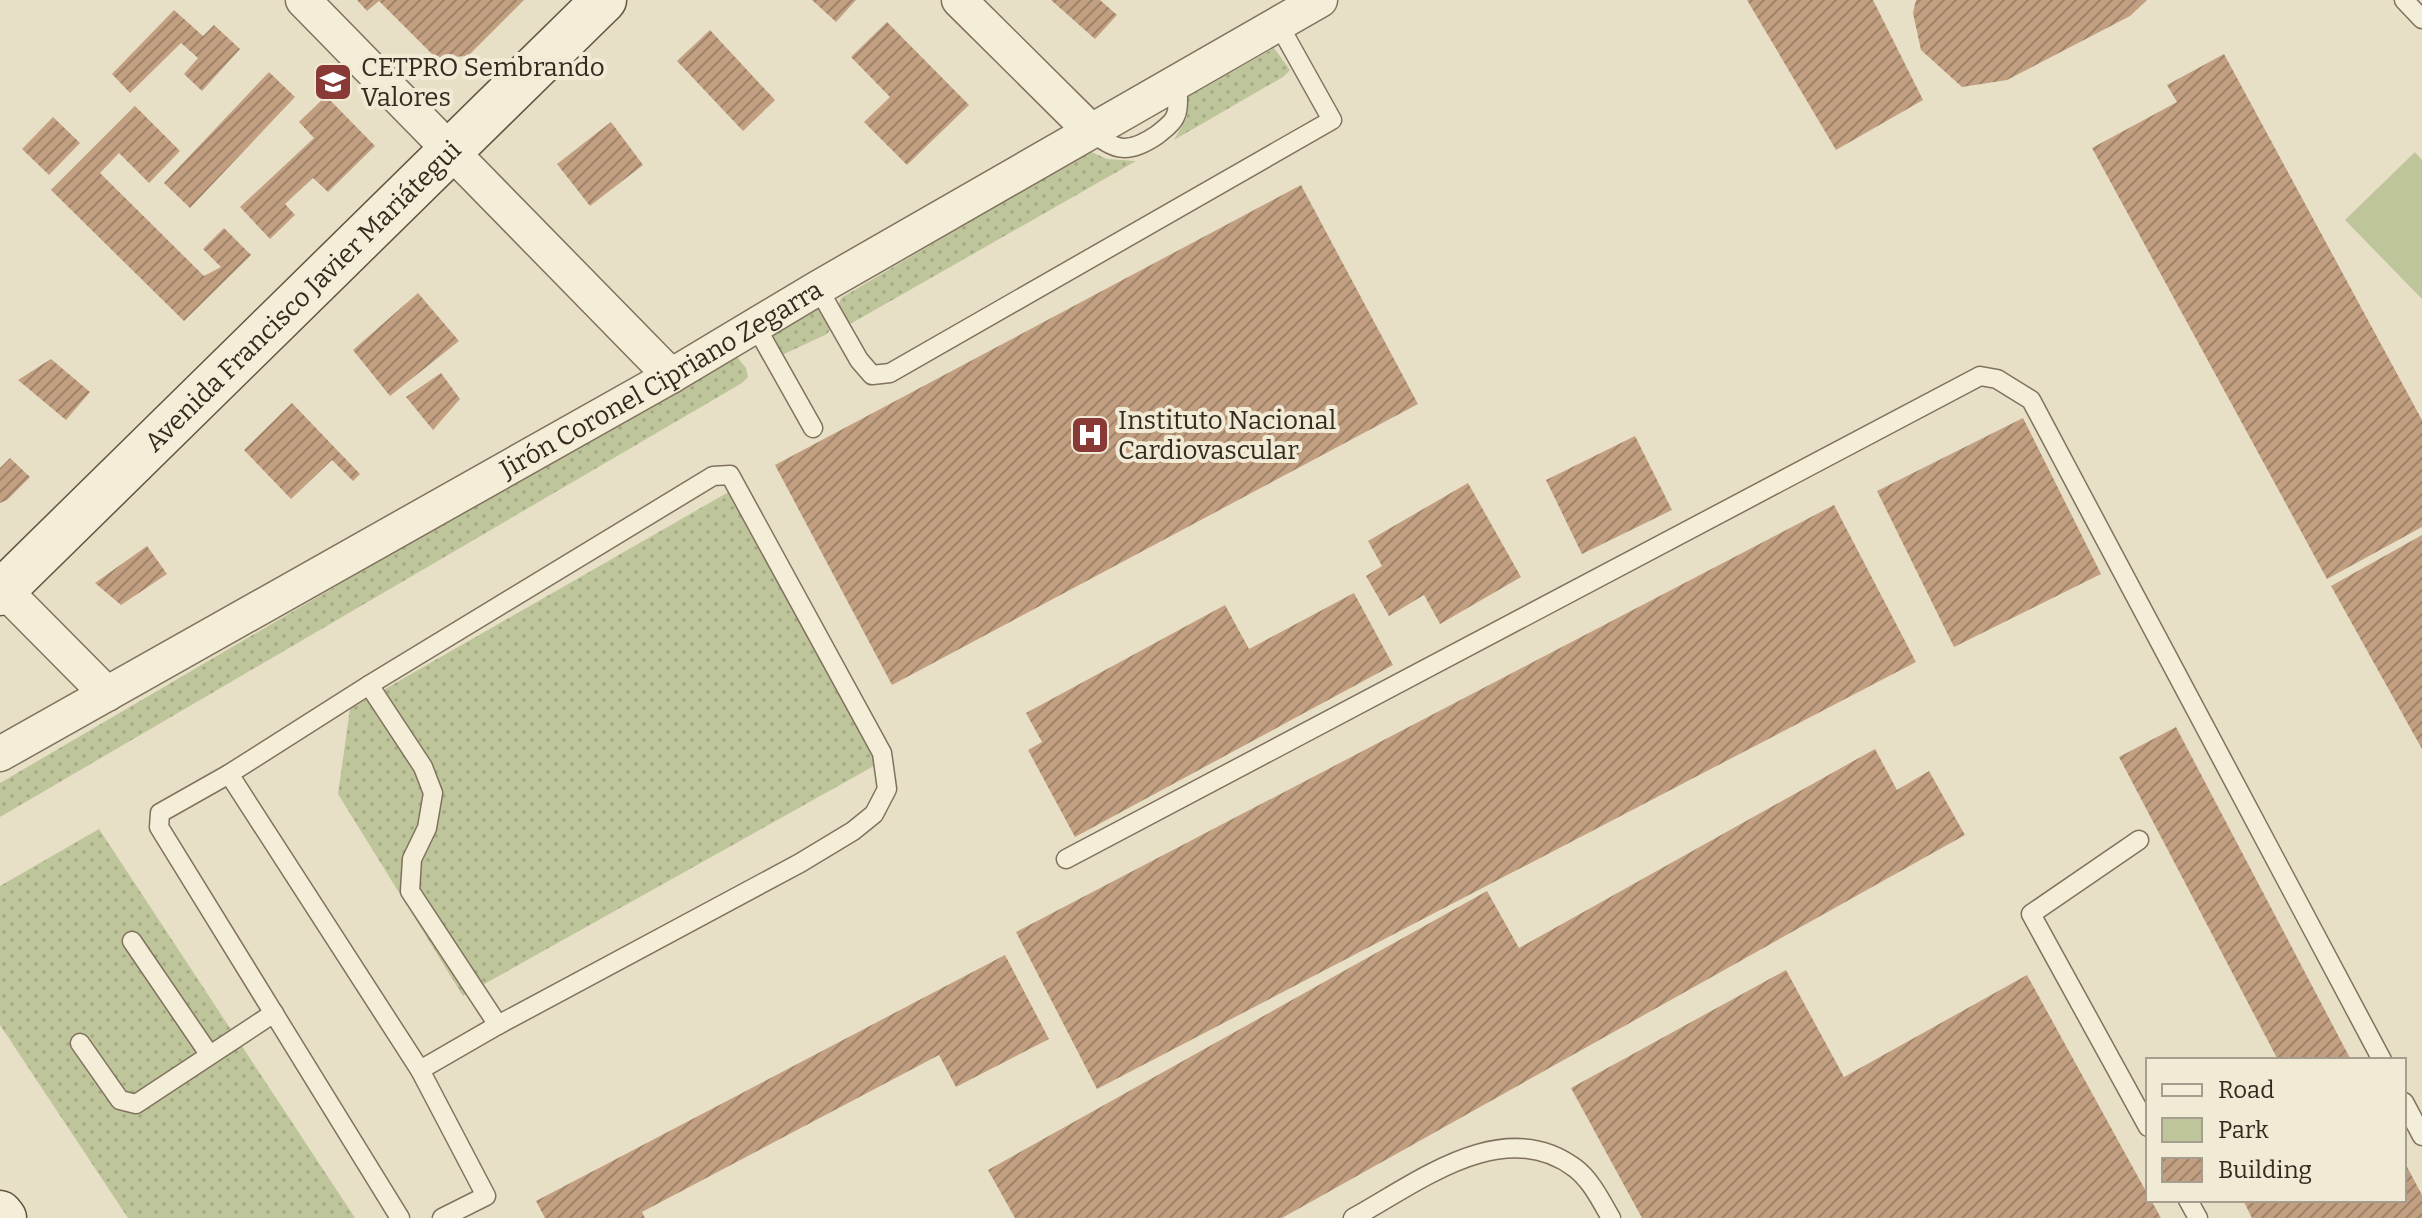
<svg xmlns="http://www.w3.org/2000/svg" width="2422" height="1218" font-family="Bitter,serif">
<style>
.green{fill:url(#green-dots)}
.pitch{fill:#bec59b}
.building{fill:url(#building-hatch)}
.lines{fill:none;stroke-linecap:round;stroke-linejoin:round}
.lane-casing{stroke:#81725e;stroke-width:21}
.street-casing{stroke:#81725e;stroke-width:37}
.secondary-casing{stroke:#635441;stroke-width:47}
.lane{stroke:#f4edd8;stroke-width:18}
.street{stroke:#f4edd8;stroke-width:34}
.secondary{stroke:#f4edd8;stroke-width:44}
.labels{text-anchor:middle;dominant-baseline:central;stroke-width:8;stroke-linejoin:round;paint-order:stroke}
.poi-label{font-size:26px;fill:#332a20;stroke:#f1ead5;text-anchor:start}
.street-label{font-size:26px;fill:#332a20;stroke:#f1ead5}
</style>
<defs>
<pattern id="green-dots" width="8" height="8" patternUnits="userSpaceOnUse" patternTransform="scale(2)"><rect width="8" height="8" fill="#bec59b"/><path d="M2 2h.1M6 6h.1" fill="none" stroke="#a4a985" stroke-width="1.8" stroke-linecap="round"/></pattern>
<pattern id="building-hatch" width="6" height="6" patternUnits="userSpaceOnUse" patternTransform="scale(2)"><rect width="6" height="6" fill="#c29f81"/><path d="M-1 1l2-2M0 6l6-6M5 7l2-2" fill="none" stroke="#9e8269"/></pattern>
</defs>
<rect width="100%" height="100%" fill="#e8e0c6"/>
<g class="green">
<path d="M1274,48l16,22 -7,7 -109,63 13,-23 -1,-19z"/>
<path d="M1089,151l18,8 29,2 -284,162h-4l-10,-17 3,-8z"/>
<path d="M815,308l4,1 11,21 -3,4 -45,21 -11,-20z"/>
<path d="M734,353l12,15 2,9 -6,6 -742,434v-34z"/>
<path d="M739,486l142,276 -418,234 -125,-202 12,-85z"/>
<path d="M99,829l256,389h-227l-128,-193v-139z"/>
</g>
<path class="pitch" d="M2415,152l7,8v139l-77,-79z"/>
<g class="building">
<path d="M357,0h167l-56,56 -32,2 -57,-57 -12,10z"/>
<path d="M812,0h44l-20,22z"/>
<path d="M1051,0h49l17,15 -22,24z"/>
<path d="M1747,0h126l50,100 -87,50z"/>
<path d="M1916,0h231l-17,16 -123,64 -45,7 -41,-37 -8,-37z"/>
<path d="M174,10l29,26 11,-11 26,24 -38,42 -18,-17 14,-16 -17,-15 -51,50 -18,-19z"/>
<path d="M887,22l82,83 -62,60 -43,-43 26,-25 -39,-40z"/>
<path d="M710,30l65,70 -32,31 -66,-70z"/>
<path d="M2224,54l198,366v107l-95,52 -235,-431 85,-46 -10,-17z"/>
<path d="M269,72l26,25 -105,111 -26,-25z"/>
<path d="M326,96l49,50 -47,46 -15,-14 -28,26 10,11 -25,24 -30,-32 74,-69 -15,-16z"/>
<path d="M135,106l45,45 -31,32 -30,-30 -19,20 104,103 17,-9 -18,-18 21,-21 27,27 -67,66 -133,-131z"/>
<path d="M53,117l27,26 -31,32 -27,-26z"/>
<path d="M611,122l32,43 -53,41 -33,-42z"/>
<path d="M1301,185l117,219 -526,281 -117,-220z"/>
<path d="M418,293l41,48 -69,55 -37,-46z"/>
<path d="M51,359l39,33 -24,28 -48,-40z"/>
<path d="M441,373l19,26 -27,31 -27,-33z"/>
<path d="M292,403l68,71 -7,7 -21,-21 -41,39 -47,-49z"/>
<path d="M2023,418l78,156 -147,73 -77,-156z"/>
<path d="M1635,436l37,74 -90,44 -36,-74z"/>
<path d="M10,458l20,19 -23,23 -7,3v-35z"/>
<path d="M1468,483l53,94 -81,47 -16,-29 -35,21 -23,-40 16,-10 -14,-25z"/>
<path d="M1834,505l82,157 -819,427 -81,-157z"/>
<path d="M2422,535v214l-91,-163z"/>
<path d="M147,546l20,28 -46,31 -26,-22z"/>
<path d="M1354,593l39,72 -318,172 -47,-87 14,-8 -16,-29 199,-108 24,44z"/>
<path d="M2176,727l175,333h-73l-159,-303z"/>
<path d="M1875,749l22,41 32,-19 36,64 -683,383h-267l-27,-48 499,-279 32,57z"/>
<path d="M1005,955l44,84 -93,48 -17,-32 -297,157 3,6h-100l-9,-17z"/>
<path d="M1786,970l58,107 183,-102 121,220v5h3l10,18h-519l-71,-130z"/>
<path d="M2404,1161l18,34v23h-170l-9,-18h161z"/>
</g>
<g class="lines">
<defs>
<g id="lane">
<path d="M2404,0l18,19"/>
<path d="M1090,130c25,22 39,24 67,5 6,-5 15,-11 18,-18 5,-9 2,-27 3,-38"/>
<path d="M818,288l41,72 13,15 18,-2 442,-253 -53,-95"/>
<path d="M755,325l58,103"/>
<path d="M369,685l54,82 10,26 -6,35 -15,31 -2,32 88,134"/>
<path d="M229,774l140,-89 344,-209 17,-1 152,278 5,36 -13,25 -21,17 -53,32 -302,162 -78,45"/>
<path d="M2139,840l-108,74 117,213"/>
<path d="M1066,859l914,-483 17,3 34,21 351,660"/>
<path d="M132,941l77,113"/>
<path d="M80,1043l40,57 16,4 138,-91"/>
<path d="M2404,1102l18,34"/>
<path d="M2188,1200l10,18"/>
<path d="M400,1218l-241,-391 1,-14 69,-39 191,296 66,126 -44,22"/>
<path d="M1353,1218c64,-35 150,-104 222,-50 16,12 26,33 36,50"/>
</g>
<g id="street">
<path d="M303,0l368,376"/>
<path d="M959,0l131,130"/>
<path d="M0,586l107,108"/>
<path id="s1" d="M0,754l671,-378 147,-88 502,-288"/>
</g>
<g id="secondary">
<path id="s2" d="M0,593l604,-593"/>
<path d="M0,1213l4,5"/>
</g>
</defs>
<use href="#lane" class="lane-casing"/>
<use href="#street" class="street-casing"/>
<use href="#secondary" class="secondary-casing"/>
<use href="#lane" class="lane"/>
<use href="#street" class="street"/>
<use href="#secondary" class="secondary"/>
</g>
<defs>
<symbol id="university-square" viewBox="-11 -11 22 22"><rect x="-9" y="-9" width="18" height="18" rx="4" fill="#893936" stroke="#f1ead5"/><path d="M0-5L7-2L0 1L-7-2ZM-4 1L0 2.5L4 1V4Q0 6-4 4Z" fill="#fff"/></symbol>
<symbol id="hospital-square" viewBox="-11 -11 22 22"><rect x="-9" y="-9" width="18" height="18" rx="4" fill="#893936" stroke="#f1ead5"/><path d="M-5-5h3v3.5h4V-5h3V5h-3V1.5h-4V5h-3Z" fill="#fff"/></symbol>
</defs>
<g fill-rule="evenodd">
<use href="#university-square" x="311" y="60" width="44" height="44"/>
<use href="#hospital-square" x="1068" y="413" width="44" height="44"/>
</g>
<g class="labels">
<g class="poi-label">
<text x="361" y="67">CETPRO Sembrando<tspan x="361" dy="30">Valores</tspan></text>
<text x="1118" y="420">Instituto Nacional<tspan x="1118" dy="30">Cardiovascular</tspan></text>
</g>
<g class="street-label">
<text stroke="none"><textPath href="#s2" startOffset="424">Avenida Francisco Javier Mariátegui</textPath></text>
<text stroke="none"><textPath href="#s1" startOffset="760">Jirón Coronel Cipriano Zegarra</textPath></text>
</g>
</g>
<rect x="2146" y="1058" width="260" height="144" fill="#f1ead5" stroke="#a59d8d" stroke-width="2"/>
<rect x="2162" y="1084" width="40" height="12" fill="#f4edd8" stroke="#a59d8d" stroke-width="2"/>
<text x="2218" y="1098" font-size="24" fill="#332a20">Road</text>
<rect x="2162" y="1118" width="40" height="24" fill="#bec59b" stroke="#a59d8d" stroke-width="2"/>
<text x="2218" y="1138" font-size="24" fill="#332a20">Park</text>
<rect x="2162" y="1158" width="40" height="24" fill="url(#building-hatch)" stroke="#a59d8d" stroke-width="2"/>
<text x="2218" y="1178" font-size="24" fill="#332a20">Building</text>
</svg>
